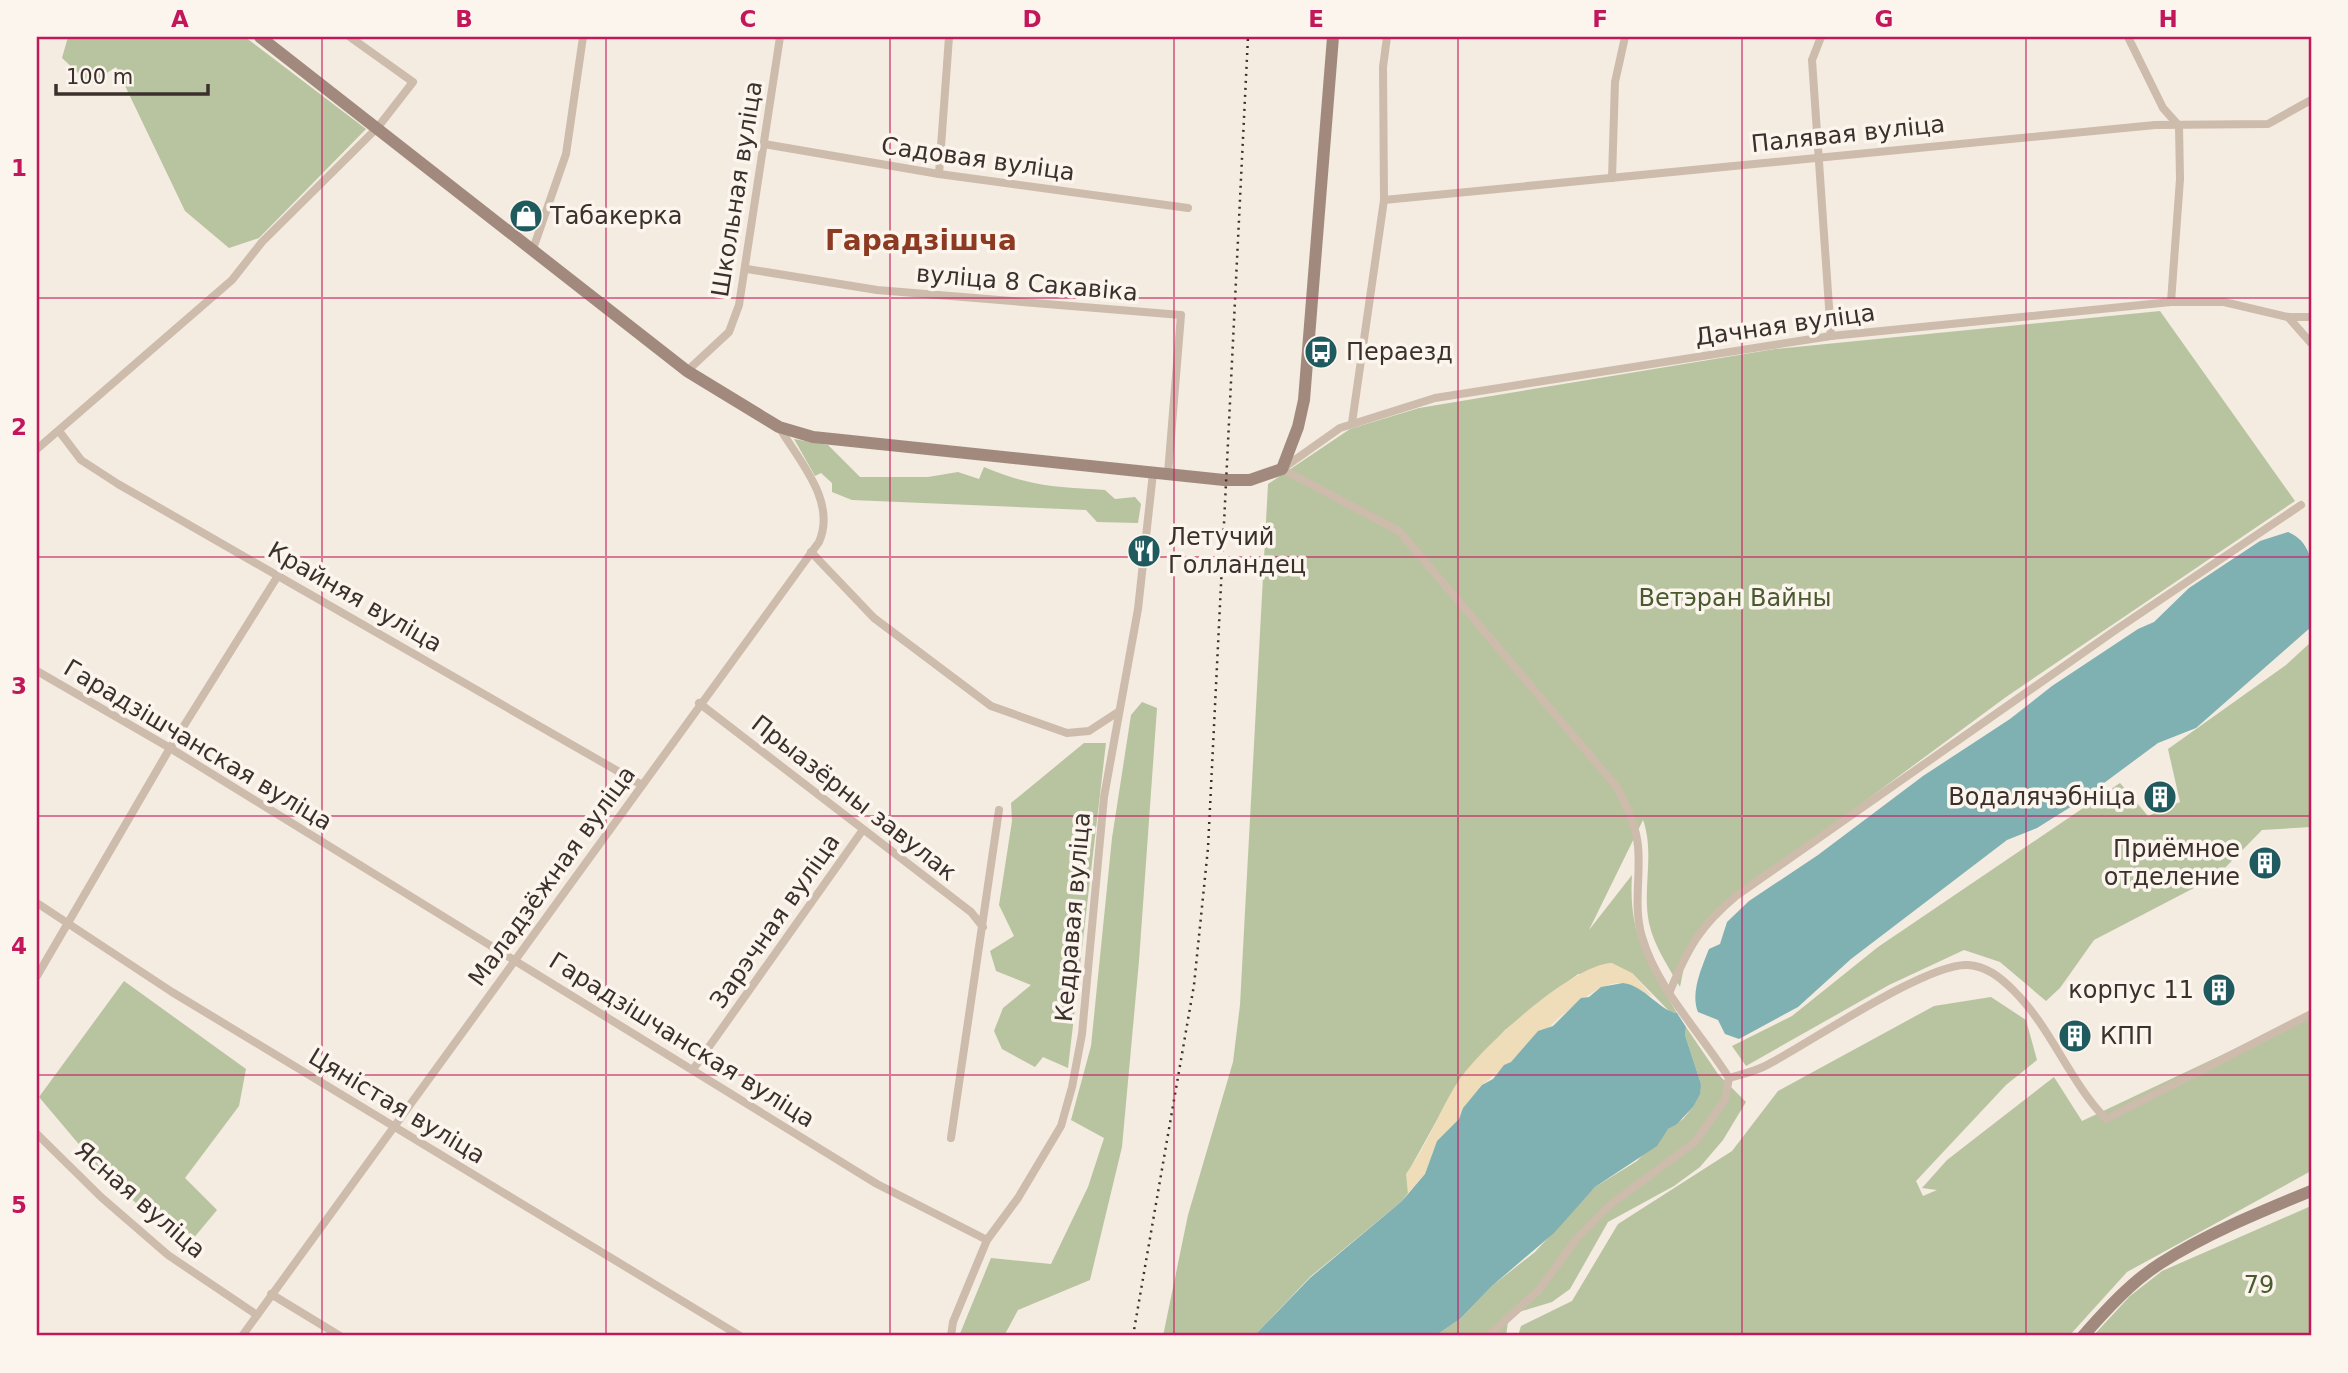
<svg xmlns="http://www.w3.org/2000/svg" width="2348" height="1373" font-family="'DejaVu Sans',sans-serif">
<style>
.green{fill:#b8c4a0}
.sand{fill:#efdcb8}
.water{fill:#7fb0b2}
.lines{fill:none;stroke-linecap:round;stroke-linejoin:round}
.street{stroke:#cdbbac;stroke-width:8}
.secondary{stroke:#a18a7d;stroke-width:12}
.rail{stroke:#3b302b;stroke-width:2.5;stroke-dasharray:2 5;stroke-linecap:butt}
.grid{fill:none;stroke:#c2185b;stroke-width:2;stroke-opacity:0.55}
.labels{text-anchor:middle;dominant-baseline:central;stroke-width:7;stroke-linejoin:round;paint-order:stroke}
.street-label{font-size:24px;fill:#3b302b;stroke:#fbf5ee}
.poi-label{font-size:24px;fill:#3b302b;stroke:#fbf5ee;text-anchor:start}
.park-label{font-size:24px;fill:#4a5a2e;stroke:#fbf5ee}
.quarter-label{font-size:28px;font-weight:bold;fill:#8c3b22;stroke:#fbf5ee}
.neatline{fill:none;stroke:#c2185b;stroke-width:2.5}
.grid-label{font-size:23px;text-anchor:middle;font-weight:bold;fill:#c2185b}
</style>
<rect width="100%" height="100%" fill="#f4ebe1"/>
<g class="green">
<path d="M68,37h177l121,92 -107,109 -30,10 -44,-37 -69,-144 -26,17 -28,-26z"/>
<path d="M2160,311l135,190 -289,196 -295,218 -27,52 -4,20c-12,-21 -26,-41 -31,-64 -7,-34 6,-70 -6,-103l-54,110 43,-55c-4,59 16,89 45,138l-7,-1 -38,-39 -54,1 -73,56 -47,52 -51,92 1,19 -6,8 -92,76 -56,59h-91l25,-121 45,-153 7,-57 28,-521 82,-55 69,-21 356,-59z"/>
<path d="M794,439l34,6 32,32h68l30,-5 21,7 5,-12c48,20 70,20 121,23l10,9 20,-2 6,7 -3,19 -41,-1 -11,-12 -234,-10 -20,-8v-9l-11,-10 -6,3z"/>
<path d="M2311,642v185l-49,3 -45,46 -123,64 -34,48 -14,13 -46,-39 -36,-12 -75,35 -143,81 -14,-20 60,-30 86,-69 242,-164 28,33 32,-14 -12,-53 118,-84z"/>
<path d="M1142,702l15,6 -18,253 -17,186 -32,133 -72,30 -14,26h-45l32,-78 60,6 37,-77 16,-49 -33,-18 20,-74 21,-208 19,-123z"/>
<path d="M1084,743h22l-38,325 -25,-11 -8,10 -33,-18 -8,-18 9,-23 28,-23 -35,-14 -6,-20 24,-15 -15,-31 13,-84 -1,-18z"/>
<path d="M124,981l122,88 -7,37 -54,72 32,32 -30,36 -77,-65 -71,-84z"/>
<path d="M1991,997l35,23 11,40 -31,25 -90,96 7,15 14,-6 -15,-2 25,-28 107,-83 28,44 229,-108v158l-184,101 -58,64h-551l3,-10 51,-25 46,-77 114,-73 46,-60 156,-85z"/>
<path d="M1686,1027l32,47 28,28 -23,38 -23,27 -26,19 -66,36 -38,67 -18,13 -43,13 -3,21h-71l25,-17 33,-34 42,-33 60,-65 42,-26 31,-32 15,-10 10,-12 8,-23 -16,-49z"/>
<path d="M2311,1206v130h-218l37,-40 32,-25z"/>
</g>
<path class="sand" d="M1612,963l20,10 21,24c-9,-4 -21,-13 -31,-14 -21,-2 -47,22 -62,34 -9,7 -9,12 -22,14l-27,31 -29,23 -19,23 -4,11 -22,22 -12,33 -17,19 -2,-19c22,-29 33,-64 53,-94 23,-33 113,-116 153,-117z"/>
<g class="water">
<path d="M2288,532c35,14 23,63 23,95l-115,101 -38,15 -81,60 -40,25 -30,12 -156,119 -53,48 -59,32 -14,-5 -7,-14 -20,-8c-8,-19 4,-45 11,-63l11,-5 7,-22 22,-21 69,-46 105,-79 87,-57 42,-33 86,-57 16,-7 35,-34 71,-47z"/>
<path d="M1623,983c21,2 38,29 54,30l9,14 -1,8 16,49 -1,10 -7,13 -16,17 -9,5 -11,17 -62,41 -41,46 -61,52 -33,34 -25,17h-181l56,-58 92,-77 23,-27 12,-33 22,-22 4,-11 19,-23 11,-6 11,-14 7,-3 27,-31 15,-5 28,-28 8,-1 12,-10z"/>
</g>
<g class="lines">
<g class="street">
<path d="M1821,37l-9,23 19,276"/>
<path d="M2128,37l35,71 16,18 1,53 -9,123"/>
<path d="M764,144l175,30 249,34"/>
<path d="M939,174l10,-137"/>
<path d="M1612,178l3,-96 10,-45"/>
<path d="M1384,200l771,-75 113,-1 43,-24"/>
<path d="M533,249l33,-95 17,-117"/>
<path d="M747,269l130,21 304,25 -13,158"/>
<path d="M2288,317l23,26"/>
<path d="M2311,317h-23l-64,-15h-53l-340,34 -396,62 -95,30 -58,41 117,62 217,255c10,18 20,39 22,60 3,30 -5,61 4,91 15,52 59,96 87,141 14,-4 28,-7 40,-14 42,-22 159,-102 199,-99 18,1 32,12 45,25 38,37 56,91 93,129l205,-105"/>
<path d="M687,371l42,-39 10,-27 41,-268"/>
<path d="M1352,423l32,-223 -1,-133 4,-30"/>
<path d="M59,431l22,29 37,24 524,301"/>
<path d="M37,449l195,-169 30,-38 116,-115 35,-45 -63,-45"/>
<path d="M811,552l63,66 117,88 76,27 22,-2 29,-19"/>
<path d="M37,671l133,77 707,436 110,56"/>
<path d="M699,703l272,209 12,15"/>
<path d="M37,903l135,89 568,344"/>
<path d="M37,976l133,-228 109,-174"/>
<path d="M1670,991c18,-43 30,-65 66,-95l381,-267 184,-124"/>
<path d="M694,1068l168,-237"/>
<path d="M37,1134l64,63 67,58 89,60"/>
<path d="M951,1138l48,-328"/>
<path d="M271,1294l69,42"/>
<path d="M242,1336l577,-794c18,-41 -20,-81 -40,-115"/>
<path d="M951,1336l2,-14 34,-82 31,-42 43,-72 11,-39 10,-53 22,-237 34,-188 15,-136"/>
<path d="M1488,1336l51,-46 38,-52 34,-34 84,-62 30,-42 4,-22"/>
</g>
<g class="secondary">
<path d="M260,37l427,334 92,56 34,10 411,43h26l32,-11 16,-42 6,-27 29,-363"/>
<path d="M2083,1336c22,-25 49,-55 78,-73 47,-30 99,-51 150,-72"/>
</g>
<path class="rail" d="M1133,1336l61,-351 14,-137 40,-811"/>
</g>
<path class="grid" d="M322,37v1299M606,37v1299M890,37v1299M1174,37v1299M1458,37v1299M1742,37v1299M2026,37v1299M37,298h2274M37,557h2274M37,816h2274M37,1075h2274"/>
<defs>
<symbol id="shop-disc" viewBox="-11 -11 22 22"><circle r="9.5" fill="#1f5a5e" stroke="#fbf5ee"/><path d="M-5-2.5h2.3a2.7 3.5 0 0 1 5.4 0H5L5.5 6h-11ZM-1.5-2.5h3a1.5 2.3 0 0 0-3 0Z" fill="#fff"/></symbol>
<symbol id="bus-disc" viewBox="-11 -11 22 22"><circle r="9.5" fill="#1f5a5e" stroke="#fbf5ee"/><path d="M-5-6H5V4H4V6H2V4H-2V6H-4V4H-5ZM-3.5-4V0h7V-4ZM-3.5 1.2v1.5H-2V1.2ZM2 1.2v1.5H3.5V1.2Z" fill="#fff"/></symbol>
<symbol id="restaurant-disc" viewBox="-11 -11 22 22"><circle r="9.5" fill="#1f5a5e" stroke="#fbf5ee"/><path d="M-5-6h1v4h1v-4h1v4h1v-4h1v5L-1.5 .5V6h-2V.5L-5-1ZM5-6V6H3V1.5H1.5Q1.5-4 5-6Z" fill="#fff"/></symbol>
<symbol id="building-disc" viewBox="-11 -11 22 22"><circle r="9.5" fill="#1f5a5e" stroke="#fbf5ee"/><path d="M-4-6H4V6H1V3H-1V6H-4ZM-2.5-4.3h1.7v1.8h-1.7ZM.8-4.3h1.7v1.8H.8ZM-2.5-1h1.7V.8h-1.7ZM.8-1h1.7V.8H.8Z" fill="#fff"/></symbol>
</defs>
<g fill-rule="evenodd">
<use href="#shop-disc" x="507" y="197" width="38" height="38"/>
<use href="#bus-disc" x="1302" y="333" width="38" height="38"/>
<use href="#restaurant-disc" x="1125" y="532" width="38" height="38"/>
<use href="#building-disc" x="2141" y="778" width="38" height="38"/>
<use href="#building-disc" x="2246" y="844" width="38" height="38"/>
<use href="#building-disc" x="2200" y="971" width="38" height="38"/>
<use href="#building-disc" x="2056" y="1017" width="38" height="38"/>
</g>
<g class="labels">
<g class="street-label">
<text transform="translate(1848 134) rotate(-6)">Палявая вуліца</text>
<text transform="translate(978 159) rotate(8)">Садовая вуліца</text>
<text transform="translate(737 189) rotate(-81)">Школьная вуліца</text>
<text transform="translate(1027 283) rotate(5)">вуліца 8 Сакавіка</text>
<text transform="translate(1785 325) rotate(-8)">Дачная вуліца</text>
<text transform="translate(355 597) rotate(30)">Крайняя вуліца</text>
<text transform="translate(198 745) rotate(31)">Гарадзішчанская вуліца</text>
<text transform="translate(854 798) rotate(38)">Прыазёрны завулак</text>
<text transform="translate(552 876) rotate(-54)">Маладзёжная вуліца</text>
<text transform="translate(1073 917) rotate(-85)">Кедравая вуліца</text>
<text transform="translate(775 921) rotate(-55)">Зарэчная вуліца</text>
<text transform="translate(682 1040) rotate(32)">Гарадзішчанская вуліца</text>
<text transform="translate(397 1106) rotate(31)">Цяністая вуліца</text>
<text transform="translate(140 1200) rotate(41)">Ясная вуліца</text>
</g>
<g class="poi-label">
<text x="550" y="216">Табакерка</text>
<text x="1346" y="352">Пераезд</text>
<text x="1168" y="537">Летучий<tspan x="1168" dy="28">Голландец</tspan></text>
<text x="2136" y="797" text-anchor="end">Водалячэбніца</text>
<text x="2240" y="849" text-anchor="end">Приёмное<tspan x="2240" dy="28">отделение</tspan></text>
<text x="2194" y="990" text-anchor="end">корпус 11</text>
<text x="2100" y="1036">КПП</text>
</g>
<g class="park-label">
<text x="1735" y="598">Ветэран Вайны</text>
<text x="2259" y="1285">79</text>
</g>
<g class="quarter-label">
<text x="921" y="240">Гарадзішча</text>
</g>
</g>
<rect width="2348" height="1373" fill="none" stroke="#fbf5ee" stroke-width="77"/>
<path d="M56 84v10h152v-10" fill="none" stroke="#3b302b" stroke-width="3.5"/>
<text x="66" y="84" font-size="21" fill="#3b302b" stroke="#fbf5ee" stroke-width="5" paint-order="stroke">100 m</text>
<rect x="38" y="38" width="2272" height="1296" class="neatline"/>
<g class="grid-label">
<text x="180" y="27">A</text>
<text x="464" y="27">B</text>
<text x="748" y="27">C</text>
<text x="1032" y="27">D</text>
<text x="1316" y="27">E</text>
<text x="1600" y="27">F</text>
<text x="1884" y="27">G</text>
<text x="2168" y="27">H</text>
<text x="19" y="176">1</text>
<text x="19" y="435">2</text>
<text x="19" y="694">3</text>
<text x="19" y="954">4</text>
<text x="19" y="1213">5</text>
</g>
</svg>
